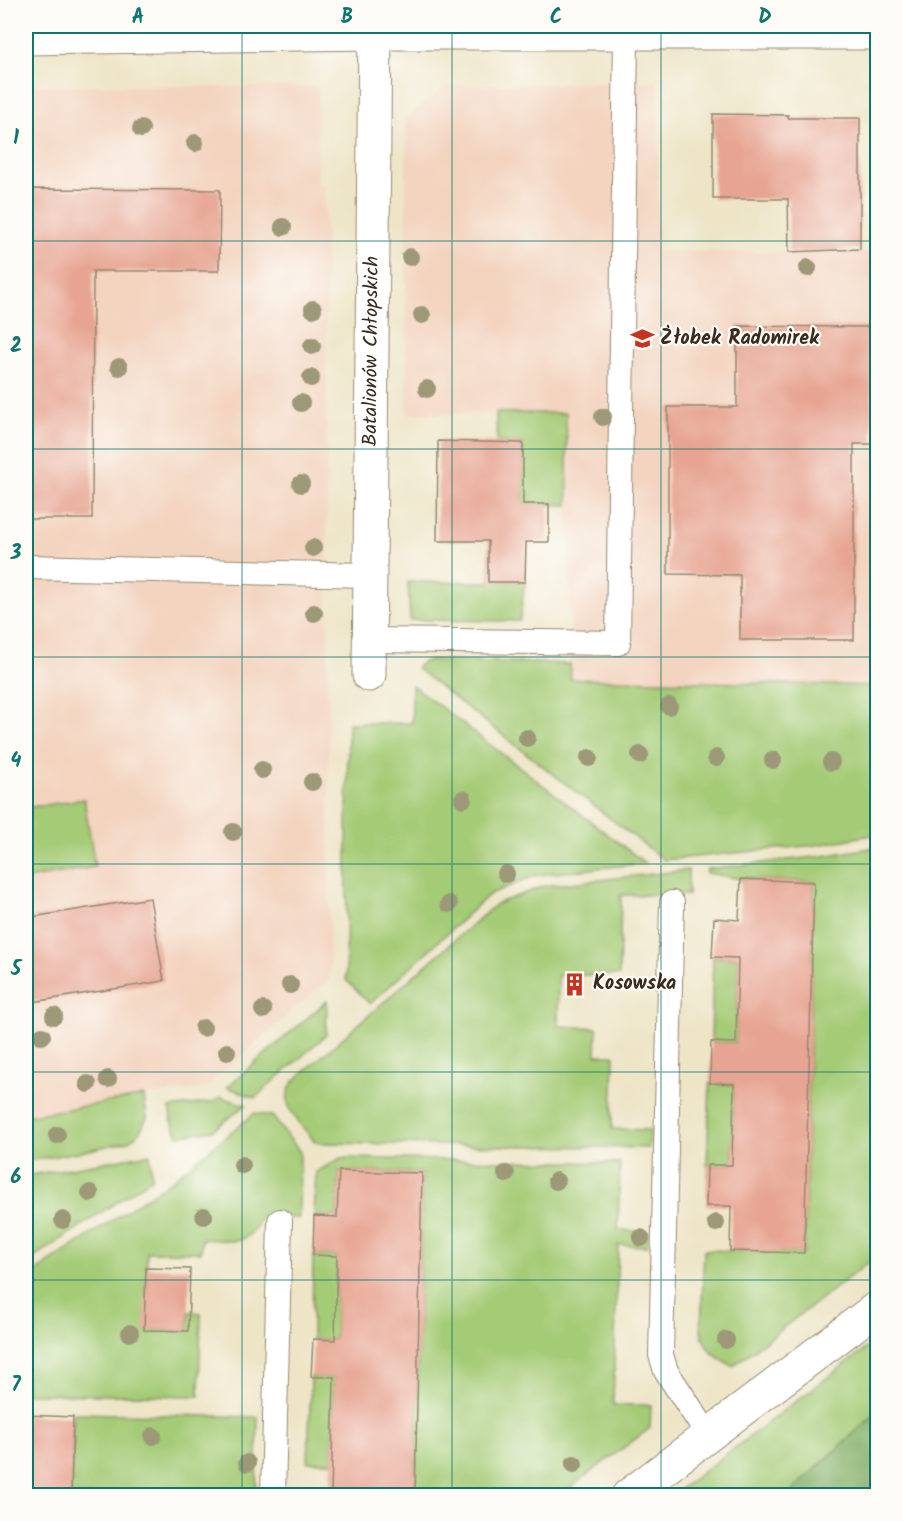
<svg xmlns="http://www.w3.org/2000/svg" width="903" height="1521" font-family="Kalam,sans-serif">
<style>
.built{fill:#f3d4bf}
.green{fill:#a4cb76;stroke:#707a4a;stroke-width:1.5}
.forest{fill:#83af67;stroke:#5f6c42;stroke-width:1.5}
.building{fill:#e7a492}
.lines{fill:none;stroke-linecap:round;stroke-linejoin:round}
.service-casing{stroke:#948872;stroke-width:26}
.minor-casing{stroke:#948872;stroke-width:35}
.service{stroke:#fff;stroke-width:24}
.minor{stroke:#fff;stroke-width:33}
.tree{fill:#9d9978}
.grid{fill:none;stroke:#0f766e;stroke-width:1.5;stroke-opacity:0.55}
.labels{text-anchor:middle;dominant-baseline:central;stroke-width:4.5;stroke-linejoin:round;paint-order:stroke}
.poi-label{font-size:20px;font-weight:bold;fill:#3b2a1e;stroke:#fdfcf7;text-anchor:start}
.street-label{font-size:20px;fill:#3b2a1e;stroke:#fdfcf7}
.neatline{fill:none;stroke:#0f766e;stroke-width:2}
.grid-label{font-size:20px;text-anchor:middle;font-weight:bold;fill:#0f766e}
</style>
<rect width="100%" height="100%" fill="#fdfcf7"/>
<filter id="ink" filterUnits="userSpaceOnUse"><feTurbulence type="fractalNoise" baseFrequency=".0167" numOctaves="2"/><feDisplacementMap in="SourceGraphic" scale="12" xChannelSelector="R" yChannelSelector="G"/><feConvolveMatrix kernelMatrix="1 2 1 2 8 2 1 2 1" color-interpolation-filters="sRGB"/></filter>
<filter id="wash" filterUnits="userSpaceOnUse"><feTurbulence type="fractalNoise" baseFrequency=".008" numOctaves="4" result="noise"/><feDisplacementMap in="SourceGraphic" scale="24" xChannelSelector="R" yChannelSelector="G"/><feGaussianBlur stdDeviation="1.35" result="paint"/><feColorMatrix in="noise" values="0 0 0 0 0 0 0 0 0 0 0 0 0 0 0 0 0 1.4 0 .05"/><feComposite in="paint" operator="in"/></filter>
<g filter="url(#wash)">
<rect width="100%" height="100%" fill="#eee5c7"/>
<g class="built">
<path d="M658,81v171h219v434l-306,-7 -5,-266 -159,1 -1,-149 13,-8 -13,-12v-126l40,-33z"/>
<path d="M26,85l292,2v99h7l5,792 -124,109 -180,29z"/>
</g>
<g class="green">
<path d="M496,413h70l2,92 -45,-1v-61l-26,-1z"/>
<path d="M408,582h117l-5,36 -1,3 -109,-1z"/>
<path d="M431,660l139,4 1,15 306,7v148l-61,11 -152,15 -248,-192 7,-6z"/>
<path d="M412,685l233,178 -108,12 -47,19 -120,110 -24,-24 2,-257h64z"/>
<path d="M84,799l11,68 -69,12v-71z"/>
<path d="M877,847v409l-144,110c-18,-9 -27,-15 -32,-35l3,-81 100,3 10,-371 -73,-3 -35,-6 1,-4 116,-13z"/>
<path d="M688,870v25h-67l-2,80h-61v51l39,2 -1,27h18l-2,74 38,1 -1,18 -330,-5 -5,-2c-16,-21 -41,-40 -16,-64l198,-173 48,-18z"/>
<path d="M713,957l25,1 -2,85 -25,-1z"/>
<path d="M327,1001l-1,34 -71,63 -28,-11z"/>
<path d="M710,1083l24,1 -2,81h-25z"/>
<path d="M144,1096l3,22 -8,15 -10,8 -44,10 -59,10v-45z"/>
<path d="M220,1097l26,8 -33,25 -35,6 -7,-17 -1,-11 43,-6z"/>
<path d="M255,1113l17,3 28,36 -1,66 -38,-1c-14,32 -28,23 -59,22l-1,13h-54l-2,78 43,1 1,-19 12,1 -2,83 -173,-2v-116l142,-95z"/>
<path d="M150,1154l2,24 -126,85v-87z"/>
<path d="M341,1158l279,5 -2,67 30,2 -1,14 -29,-1 -5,160h38l-1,23 -90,67h-145l7,-322 -83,-2 -2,46 -23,-1 2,-44z"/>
<path d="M313,1255l24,1 -2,84 -23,-1z"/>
<path d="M877,1340v72l-83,77 -2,6 -121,1z"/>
<path d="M311,1377h23l-2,85h-24z"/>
<path d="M74,1413l184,4 -2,78h-185z"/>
</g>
<path class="forest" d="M877,1412v83h-85l2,-6z"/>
<g id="blocks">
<g class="building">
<path d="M713,114l75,1v3h72v131l-71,3 -1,-53h-75z"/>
<path d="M26,189l194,1 -1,81h-126l-1,248h-66z"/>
<path d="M737,326l135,1v117h-18v196h-114v-65l-72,-1v-167h69z"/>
<path d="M438,441l85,2v61h26v38h-23l-1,40h-37v-41h-51z"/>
<path d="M741,879l73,3 -10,371 -74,-2 1,-45h-25l1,-41h25l2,-81 -24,-1 1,-41 25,1 2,-85 -26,-1 2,-39 25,2z"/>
<path d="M150,898l14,83 -138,22v-85z"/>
<path d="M339,1171l83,2 -7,323h-84l3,-119h-23l2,-38 22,1 2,-84 -24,-1 1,-39 23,1z"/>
<path d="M146,1268l44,1 -2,62 -44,-1z"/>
<path d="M26,1415l47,2 -2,79h-45z"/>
</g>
</g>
</g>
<g filter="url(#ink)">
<use href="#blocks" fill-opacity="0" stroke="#948872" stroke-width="1.5"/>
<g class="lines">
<defs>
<g id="service">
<path d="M26,567l343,8"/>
<path d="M370,640l248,3 8,-609"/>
<path d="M672,903l-11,452 5,16 42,64"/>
<path d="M273,1496l7,-275"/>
</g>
<g id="minor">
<path d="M26,38l349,-5h503"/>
<path id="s1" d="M369,675l6,-649"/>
<path d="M628,1496l250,-189"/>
</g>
</defs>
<use href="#service" class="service-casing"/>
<use href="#minor" class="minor-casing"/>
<use href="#service" class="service"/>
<use href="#minor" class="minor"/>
</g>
<g class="tree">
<circle cx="141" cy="129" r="9"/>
<circle cx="195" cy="143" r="9"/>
<circle cx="283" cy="227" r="9"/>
<circle cx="410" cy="257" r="9"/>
<circle cx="808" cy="268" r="9"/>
<circle cx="313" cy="309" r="9"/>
<circle cx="422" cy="315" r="9"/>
<circle cx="312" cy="346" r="9"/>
<circle cx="119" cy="367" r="9"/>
<circle cx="311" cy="378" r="9"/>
<circle cx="427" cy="389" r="9"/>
<circle cx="301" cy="403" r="9"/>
<circle cx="603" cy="417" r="9"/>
<circle cx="301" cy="484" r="9"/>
<circle cx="313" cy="548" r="9"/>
<circle cx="314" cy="613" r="9"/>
<circle cx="669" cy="706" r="9"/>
<circle cx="527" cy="738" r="9"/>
<circle cx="640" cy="755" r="9"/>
<circle cx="589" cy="758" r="9"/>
<circle cx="716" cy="758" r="9"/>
<circle cx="773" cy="760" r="9"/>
<circle cx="831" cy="762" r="9"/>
<circle cx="262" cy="770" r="9"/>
<circle cx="312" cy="782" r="9"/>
<circle cx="463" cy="799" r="9"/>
<circle cx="233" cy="832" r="9"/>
<circle cx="506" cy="874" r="9"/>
<circle cx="449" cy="904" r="9"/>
<circle cx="290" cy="985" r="9"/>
<circle cx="263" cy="1010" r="9"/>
<circle cx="54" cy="1016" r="9"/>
<circle cx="203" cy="1028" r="9"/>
<circle cx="42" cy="1036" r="9"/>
<circle cx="227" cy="1052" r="9"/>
<circle cx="108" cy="1079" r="9"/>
<circle cx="88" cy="1084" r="9"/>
<circle cx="57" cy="1135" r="9"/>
<circle cx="242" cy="1165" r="9"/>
<circle cx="506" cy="1174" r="9"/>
<circle cx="556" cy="1181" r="9"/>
<circle cx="90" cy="1193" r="9"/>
<circle cx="204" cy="1216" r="9"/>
<circle cx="63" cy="1220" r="9"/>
<circle cx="716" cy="1223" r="9"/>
<circle cx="641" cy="1238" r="9"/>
<circle cx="130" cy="1333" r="9"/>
<circle cx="726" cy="1340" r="9"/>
<circle cx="153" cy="1436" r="9"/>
<circle cx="247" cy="1463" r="9"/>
<circle cx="574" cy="1464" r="9"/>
</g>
</g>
<path class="grid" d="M242,26v1470M452,26v1470M661,26v1470M26,241h852M26,449h852M26,657h852M26,864h852M26,1072h852M26,1280h852"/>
<defs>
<symbol id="school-bare" viewBox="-9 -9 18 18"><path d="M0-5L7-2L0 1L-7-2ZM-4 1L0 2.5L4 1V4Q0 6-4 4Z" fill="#c8321e" stroke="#fdfcf7" stroke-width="2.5" paint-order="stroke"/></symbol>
<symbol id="building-bare" viewBox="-9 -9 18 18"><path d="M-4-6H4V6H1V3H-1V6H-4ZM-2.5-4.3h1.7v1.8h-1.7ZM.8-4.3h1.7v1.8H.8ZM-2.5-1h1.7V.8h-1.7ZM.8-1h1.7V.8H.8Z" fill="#c8321e" stroke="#fdfcf7" stroke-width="2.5" paint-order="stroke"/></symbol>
</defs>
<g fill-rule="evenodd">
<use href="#school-bare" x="626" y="322" width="33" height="33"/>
<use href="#building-bare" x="558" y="968" width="33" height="33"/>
</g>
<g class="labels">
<g class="poi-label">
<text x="660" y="339">Żłobek Radomirek</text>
<text x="593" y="984">Kosowska</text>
</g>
<g class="street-label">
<text stroke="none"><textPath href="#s1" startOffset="324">Batalionów Chłopskich</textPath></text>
</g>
</g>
<rect width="903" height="1521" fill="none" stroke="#fdfcf7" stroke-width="66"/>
<rect x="33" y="33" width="837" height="1455" class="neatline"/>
<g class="grid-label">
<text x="138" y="23">A</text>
<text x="347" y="23">B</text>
<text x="556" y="23">C</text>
<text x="765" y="23">D</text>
<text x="16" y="144">1</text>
<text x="16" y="352">2</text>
<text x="16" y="559">3</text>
<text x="16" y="767">4</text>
<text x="16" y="975">5</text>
<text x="16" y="1183">6</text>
<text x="16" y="1391">7</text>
</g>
</svg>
